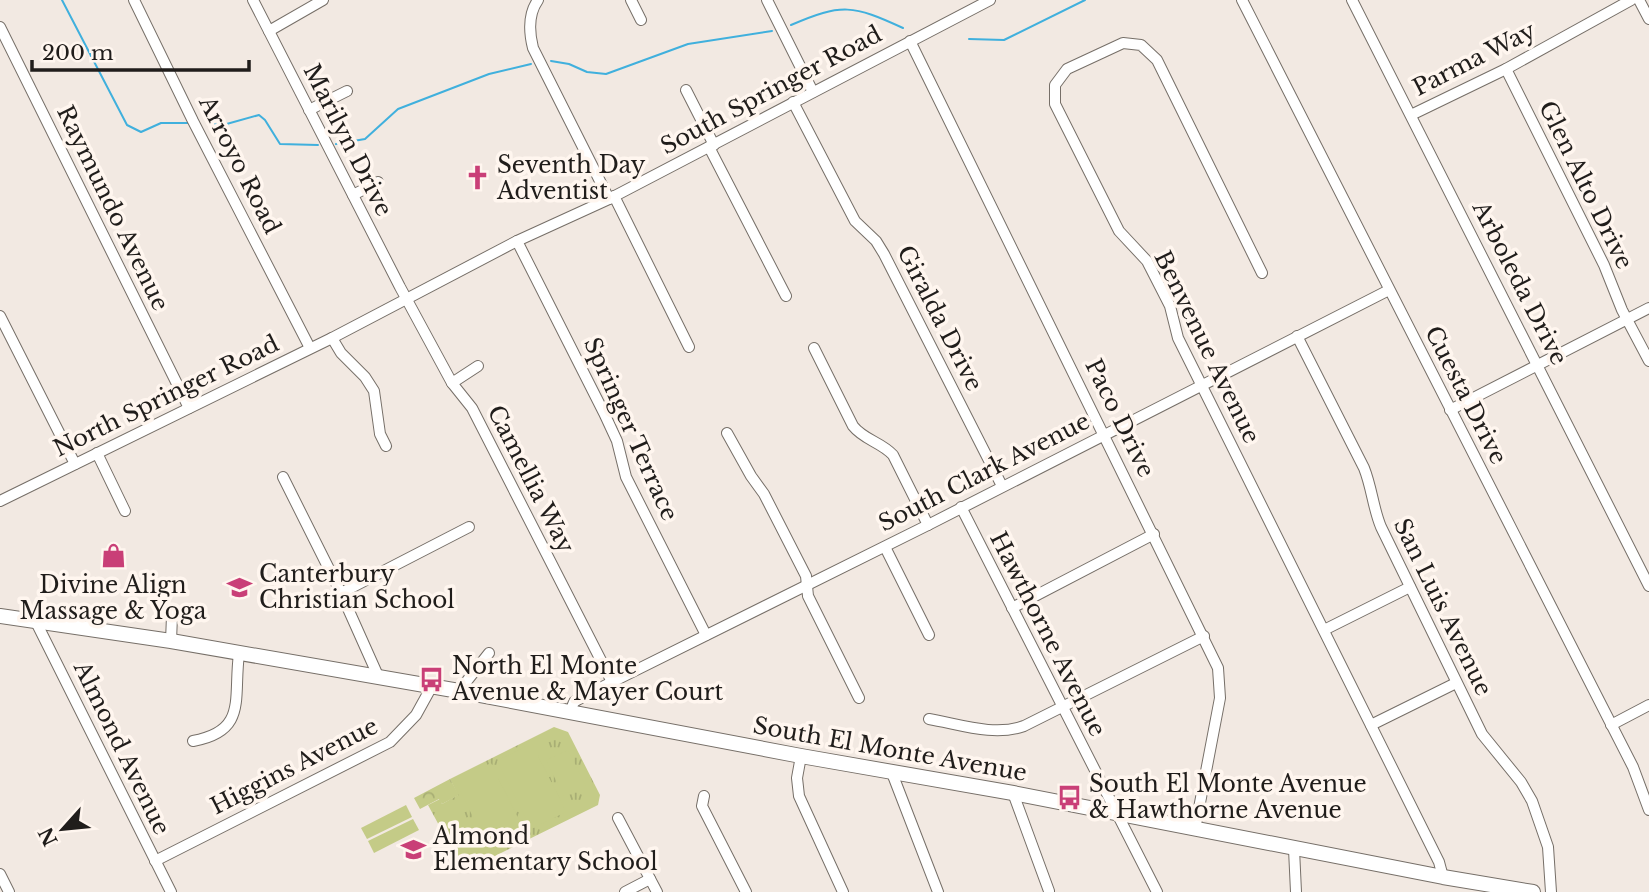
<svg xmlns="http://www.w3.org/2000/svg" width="1649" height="892" font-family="'Libre Baskerville',serif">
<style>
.grass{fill:url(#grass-tufts)}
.park{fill:url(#park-crowns)}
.garden{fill:#c4cb87}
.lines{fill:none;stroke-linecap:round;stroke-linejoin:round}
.stream{stroke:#40b0dd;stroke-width:2}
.minor-casing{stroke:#766f68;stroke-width:12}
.major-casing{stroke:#766f68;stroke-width:16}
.minor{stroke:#fff;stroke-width:10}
.major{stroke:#fff;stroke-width:14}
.labels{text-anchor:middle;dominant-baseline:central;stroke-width:7;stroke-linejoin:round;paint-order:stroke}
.street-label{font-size:23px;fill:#201d1b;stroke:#fff6ef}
.poi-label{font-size:23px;fill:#201d1b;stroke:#fff6ef;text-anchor:start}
</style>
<defs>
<pattern id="grass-tufts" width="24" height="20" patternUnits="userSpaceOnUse" patternTransform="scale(1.75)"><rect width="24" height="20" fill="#c4cb87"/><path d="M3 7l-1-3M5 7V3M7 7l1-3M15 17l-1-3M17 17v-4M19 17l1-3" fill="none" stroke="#a8ae74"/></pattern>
<pattern id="park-crowns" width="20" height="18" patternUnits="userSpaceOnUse" patternTransform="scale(1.75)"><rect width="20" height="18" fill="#c4cb87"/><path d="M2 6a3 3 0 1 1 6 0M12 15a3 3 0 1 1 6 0" fill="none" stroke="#a8ae74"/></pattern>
</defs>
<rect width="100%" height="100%" fill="#f2e9e2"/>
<path class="grass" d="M554,727l14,5 32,63 -2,10 -107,53 -23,-28 -21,10 -19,-35 12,-6 2,5 16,-9 -8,-16z"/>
<path class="park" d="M450,779l9,16 -17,9 -3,-5 -19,10 -6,-11z"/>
<g class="garden">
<path d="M532,743l34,69 -35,17 -34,-68z"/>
<path d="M568,750l18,36 -22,11 -18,-37z"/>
<path d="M491,763l34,69 -36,17 -34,-68z"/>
<path d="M406,805l6,12 -45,22 -6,-11z"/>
<path d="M413,819l6,11 -45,23 -6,-12z"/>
<path d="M468,830h7l5,4 10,22 -24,12 -6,-2 -13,-26z"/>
</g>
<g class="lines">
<g class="stream">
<path d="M62,0l65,125 14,7 20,-9h27"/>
<path d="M791,25c51,-22 62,-20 112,3"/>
<path d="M969,39l35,1 81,-40"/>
<path d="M551,61l18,3 18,8 19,2 82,-30 84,-13"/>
<path d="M208,124l15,1 36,-10 6,5 15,24 38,1"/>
<path d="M336,144l29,-5 33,-30 91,-35 42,-10"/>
</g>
<defs>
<g id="minor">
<path d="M134,0l59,121 117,227"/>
<path d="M253,0l147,287 52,96 20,25 140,274"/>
<path d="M538,0c-10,14 -9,32 -5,48l76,151"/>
<path d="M631,0l10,20"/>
<path d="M767,0l46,92"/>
<path d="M1242,0l391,767 16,43"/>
<path d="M1352,0l297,586"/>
<path d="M1639,0l10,19"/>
<path d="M0,27l189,381"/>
<path d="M269,31l54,-31"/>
<path d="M910,41l308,627 2,30 -25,131"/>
<path d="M1506,69l98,196 18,45 27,51"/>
<path d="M686,90l28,55"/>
<path d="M793,102l62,119 21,20 8,13 118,232"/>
<path d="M309,110l38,-19"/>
<path d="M1411,115l95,-46 125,-69"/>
<path d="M709,147l77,149"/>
<path d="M353,195l25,-13"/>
<path d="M614,196l75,151"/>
<path d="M517,241l87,172 13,28 9,36 80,158"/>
<path d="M1262,273l-105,-213 -16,-15 -18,-2 -56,26 -12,16v19l64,127 28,30 23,45 8,32 261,524 4,15"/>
<path d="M0,316l75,148"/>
<path d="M1297,336l67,132c8,20 9,40 17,59l101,207 39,48 11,19 16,46 3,45"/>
<path d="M332,338l9,15 24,24 9,14 6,43 6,12"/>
<path d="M814,348l39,78c11,14 28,16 40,29l35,70"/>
<path d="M452,383l26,-17"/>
<path d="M1450,410l199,-102"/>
<path d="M727,433l24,43 13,18 42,82 2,20 51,102"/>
<path d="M97,453l28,58"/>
<path d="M283,477l58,116 38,85"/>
<path d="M0,501l332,-163 185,-97 92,-42 381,-199"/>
<path d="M961,507l196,385"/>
<path d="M885,547l44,88"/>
<path d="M341,593l128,-66"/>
<path d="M1012,608l142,-74"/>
<path d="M168,609l4,7 -1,25"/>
<path d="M36,622l135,270"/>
<path d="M1324,630l86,-43"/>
<path d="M459,691l30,-38"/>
<path d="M570,712l4,-10 12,-7 342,-170 461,-235"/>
<path d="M929,719c30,5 65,18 95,7l180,-90"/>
<path d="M1371,725l85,-42"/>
<path d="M1611,725l38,-20"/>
<path d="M193,741c55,-10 40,-43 46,-87"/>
<path d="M801,756l-4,22 2,18 44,96"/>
<path d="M892,773l46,119"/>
<path d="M1013,793l36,98"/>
<path d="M704,796l-2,10 44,86"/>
<path d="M618,818l39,74"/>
<path d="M1294,849l2,43"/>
<path d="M155,861l235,-119 26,-27 16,-29"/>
<path d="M0,874l9,18"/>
<path d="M625,892l25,-13"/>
</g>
<path id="major" d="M0,616l171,25 288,50 342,65 212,37 430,84 90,15"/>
</defs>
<use href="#minor" class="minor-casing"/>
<use href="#major" class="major-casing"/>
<use href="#minor" class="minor"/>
<use href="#major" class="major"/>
</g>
<defs>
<symbol id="church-bare" viewBox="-9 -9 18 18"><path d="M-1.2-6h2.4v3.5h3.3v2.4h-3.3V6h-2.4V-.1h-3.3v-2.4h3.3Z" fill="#c93f77" stroke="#fff6ef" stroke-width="2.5" paint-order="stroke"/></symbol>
<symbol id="shop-bare" viewBox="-9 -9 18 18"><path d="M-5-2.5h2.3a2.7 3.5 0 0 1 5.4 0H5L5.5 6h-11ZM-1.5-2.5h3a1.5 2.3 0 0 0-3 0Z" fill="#c93f77" stroke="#fff6ef" stroke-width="2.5" paint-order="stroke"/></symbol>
<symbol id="school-bare" viewBox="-9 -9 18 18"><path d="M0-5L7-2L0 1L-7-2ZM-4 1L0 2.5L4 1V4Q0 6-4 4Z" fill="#c93f77" stroke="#fff6ef" stroke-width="2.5" paint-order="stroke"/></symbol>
<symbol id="bus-bare" viewBox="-9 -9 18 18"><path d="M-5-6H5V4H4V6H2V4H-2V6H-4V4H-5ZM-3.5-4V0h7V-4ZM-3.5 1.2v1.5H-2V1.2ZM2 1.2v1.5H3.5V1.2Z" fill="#c93f77" stroke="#fff6ef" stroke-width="2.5" paint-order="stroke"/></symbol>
</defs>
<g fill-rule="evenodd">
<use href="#church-bare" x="460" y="160" width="35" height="35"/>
<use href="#shop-bare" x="96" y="538" width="35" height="35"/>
<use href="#school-bare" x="222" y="570" width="35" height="35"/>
<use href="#bus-bare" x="414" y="662" width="35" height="35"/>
<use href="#bus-bare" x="1052" y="780" width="35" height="35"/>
<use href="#school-bare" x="396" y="832" width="35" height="35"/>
</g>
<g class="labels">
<g class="street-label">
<text transform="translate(1474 59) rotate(-27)">Parma Way</text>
<text transform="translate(771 90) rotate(-28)">South Springer Road</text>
<text transform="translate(348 140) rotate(63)">Marilyn Drive</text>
<text transform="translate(240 165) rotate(63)">Arroyo Road</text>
<text transform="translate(1586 185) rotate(64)">Glen Alto Drive</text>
<text transform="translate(113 208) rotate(64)">Raymundo Avenue</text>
<text transform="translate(1520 283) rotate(63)">Arboleda Drive</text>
<text transform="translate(940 318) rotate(63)">Giralda Drive</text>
<text transform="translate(1207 347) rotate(64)">Benvenue Avenue</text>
<text transform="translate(1466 395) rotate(63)">Cuesta Drive</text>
<text transform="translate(166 396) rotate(-26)">North Springer Road</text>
<text transform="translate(1120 418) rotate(64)">Paco Drive</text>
<text transform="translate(631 429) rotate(66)">Springer Terrace</text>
<text transform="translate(984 472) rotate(-27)">South Clark Avenue</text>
<text transform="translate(531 479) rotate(63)">Camellia Way</text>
<text transform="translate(1443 607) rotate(64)">San Luis Avenue</text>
<text transform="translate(1048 634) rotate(63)">Hawthorne Avenue</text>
<text transform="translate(122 748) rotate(64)">Almond Avenue</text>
<text transform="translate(890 749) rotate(10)">South El Monte Avenue</text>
<text transform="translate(294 766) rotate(-27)">Higgins Avenue</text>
</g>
<g class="poi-label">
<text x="497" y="165">Seventh Day<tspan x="497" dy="26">Adventist</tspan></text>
<text x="259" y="574">Canterbury<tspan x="259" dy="26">Christian School</tspan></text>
<text x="113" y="585" text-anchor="middle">Divine Align<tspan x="113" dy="26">Massage &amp; Yoga</tspan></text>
<text x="452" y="666">North El Monte<tspan x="452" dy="26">Avenue &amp; Mayer Court</tspan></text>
<text x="1089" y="784">South El Monte Avenue<tspan x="1089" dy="26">&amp; Hawthorne Avenue</tspan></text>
<text x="433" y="836">Almond<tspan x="433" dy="26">Elementary School</tspan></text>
</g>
</g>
<g transform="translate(63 829) rotate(243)" stroke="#fff6ef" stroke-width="5" paint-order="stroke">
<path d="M0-5L12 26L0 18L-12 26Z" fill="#201d1b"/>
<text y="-10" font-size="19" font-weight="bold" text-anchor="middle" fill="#201d1b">N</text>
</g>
<path d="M32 60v10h217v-10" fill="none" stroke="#201d1b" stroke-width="3.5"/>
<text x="42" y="60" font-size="21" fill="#201d1b" stroke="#fff6ef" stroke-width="5" paint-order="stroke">200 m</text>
</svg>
